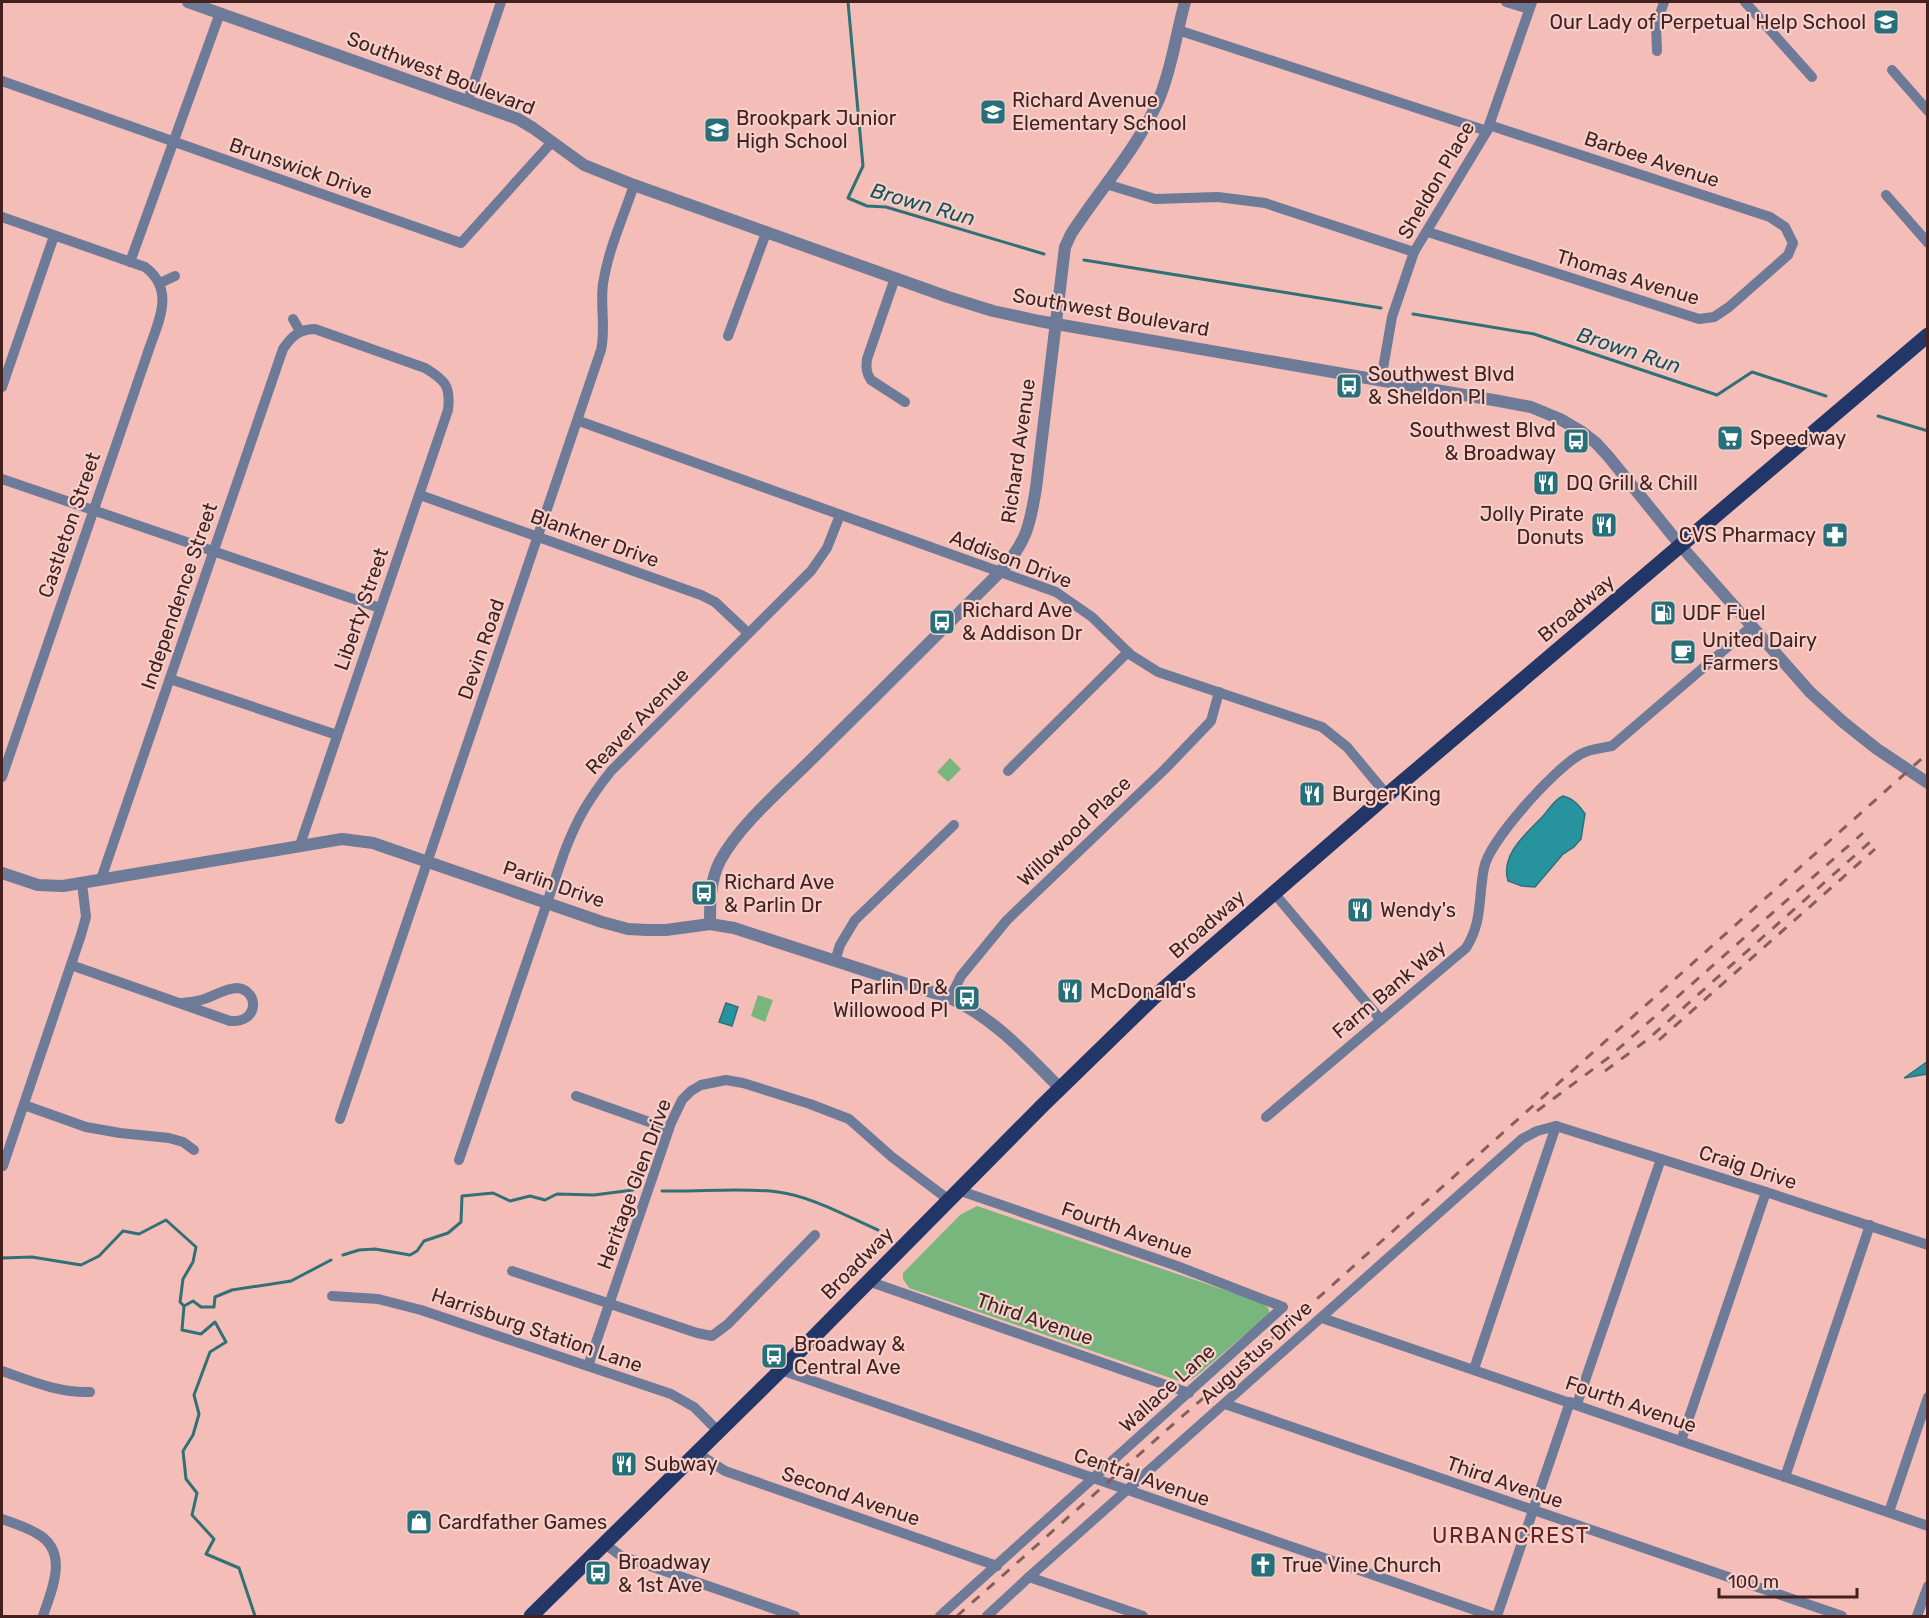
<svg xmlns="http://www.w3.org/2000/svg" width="1929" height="1618" font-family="Rubik,sans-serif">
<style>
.green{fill:#79b67d}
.water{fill:#27939e;stroke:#307178;stroke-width:1.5}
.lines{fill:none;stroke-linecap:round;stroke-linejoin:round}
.stream{stroke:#307178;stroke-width:3}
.minor{stroke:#6d7a98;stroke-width:10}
.tertiary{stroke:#6d7a98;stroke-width:12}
.primary{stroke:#223668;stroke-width:15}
.rail{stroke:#895d5a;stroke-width:3;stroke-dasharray:10 10;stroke-linecap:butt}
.labels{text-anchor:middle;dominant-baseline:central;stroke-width:4.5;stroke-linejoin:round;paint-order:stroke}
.poi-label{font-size:20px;fill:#44211f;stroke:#f5d0cb;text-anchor:start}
.street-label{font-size:20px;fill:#44211f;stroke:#f5d0cb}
.water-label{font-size:21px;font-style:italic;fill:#185258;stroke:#f5d0cb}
.quarter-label{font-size:22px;letter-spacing:1.5px;fill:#6b201d;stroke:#f5d0cb}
</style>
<rect width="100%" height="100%" fill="#f5bdb7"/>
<g class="green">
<path d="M950,758l11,11 -13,13 -11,-10z"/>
<path d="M758,995l15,5 -8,22 -14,-6z"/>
<path d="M977,1206l286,97 5,5 2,5 -70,60 -9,7 -12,1 -270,-93 -6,-9v-6l57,-58z"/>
</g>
<g class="water">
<path d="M1563,796c11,3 16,9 22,18l-4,25 -7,8 -11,7 -28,33 -13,-1 -14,-5c-8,-27 19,-48 35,-65 6,-7 12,-17 20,-20z"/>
<path d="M726,1003l12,4 -6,19 -13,-4z"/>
<path d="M1927,1062v12l-23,4z"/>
</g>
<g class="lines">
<g class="stream">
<path d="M848,2l15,164 -15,32 19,8 19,1 158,47"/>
<path d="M1084,260l297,48"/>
<path d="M1413,314l121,20 183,61 35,-23 74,24"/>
<path d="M1878,416l50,15"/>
<path d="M662,1191c39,1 78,-4 116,1 33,4 70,25 100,38"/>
<path d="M343,1255l16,-5 16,-1 35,6 7,-4 7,-10 24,-8 13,-11 1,-26 31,-3 17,8 20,-5 15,4 12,-6 37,1 39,-5"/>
<path d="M2,1258l30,-1 49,8 18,-9 24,-25 16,3 27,-14 30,27 -3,15 -10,17 -3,23 4,4 -2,24 19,4 14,-12 11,20 -16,10 -16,43 5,19 -6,21 -10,16 3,28 11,14 -5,22 22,24 -8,15 33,14 16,48"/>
<path d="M184,1306l9,-5 8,6h13l1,-10 17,-7 59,-9 40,-21"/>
</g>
<g class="minor">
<path d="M1506,2l23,7"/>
<path d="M1745,2l67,75"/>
<path d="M1178,30l309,101"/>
<path d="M1657,51l-1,-25 8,-24"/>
<path d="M1892,70l36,41"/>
<path d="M2,81l459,162 91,-101"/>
<path d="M468,100l33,-98"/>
<path d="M1106,184l49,15 63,-2 47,6 149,49"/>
<path d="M1886,195l42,48"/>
<path d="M2,217l143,50c32,24 12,57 2,88l-145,422"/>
<path d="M1428,232l271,87 15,-2 15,-10 59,-52 5,-12 -8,-16 -15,-10 -281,-92"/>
<path d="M130,262l90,-249"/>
<path d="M895,278l-28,81c-1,8 -1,14 4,21l34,22"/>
<path d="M160,283l15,-7"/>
<path d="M293,319l7,12"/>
<path d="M728,336l38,-103"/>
<path d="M1381,380l11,-63 22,-65 73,-121 45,-129"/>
<path d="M2,387l52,-151"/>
<path d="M579,421l477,171 36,25 39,38 27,17 164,55 25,20 40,48"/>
<path d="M2,479l378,129"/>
<path d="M420,495l281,100 14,7 33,31"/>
<path d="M170,679l167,56"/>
<path d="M1008,771l120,-119"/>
<path d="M101,879l182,-530c8,-12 16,-20 32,-20l110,39c20,12 26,18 23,42l-148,435"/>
<path d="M1274,893l107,127"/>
<path d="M835,961l5,-16 15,-25 99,-95"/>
<path d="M71,965l159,56c31,2 28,-32 7,-33 -11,0 -25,9 -36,12 -6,2 -13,2 -19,3"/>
<path d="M950,998l11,-22 46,-56 158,-151 46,-48 8,-29"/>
<path d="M576,1096l93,33"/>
<path d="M24,1105l62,22 34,6 49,5 14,4 11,8"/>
<path d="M1266,1117l200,-169c17,-27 12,-50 18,-80 5,-27 71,-100 97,-114 8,-5 21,-6 31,-8l140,-120"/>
<path d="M340,1119l261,-769c5,-21 -1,-44 2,-66 5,-34 20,-66 31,-99"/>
<path d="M1556,1126l210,66 162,53"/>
<path d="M459,1160l105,-307c13,-34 24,-53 47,-82l200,-200 16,-23 13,-33"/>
<path d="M3,1166l78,-231 5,-18 -4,-34"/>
<path d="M512,1271l185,62 15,3 16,-12 87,-89"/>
<path d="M868,1281l321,112"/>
<path d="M332,1296l46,3 43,11 250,84 23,13 24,24"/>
<path d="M1322,1318l606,208"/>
<path d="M588,1366l83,-243 11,-23 9,-9 10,-6 25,-5 17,3 67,21 39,15 43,38 57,43"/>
<path d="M1474,1369l82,-243"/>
<path d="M781,1370l711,246"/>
<path d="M2,1371c29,10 57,22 88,21"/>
<path d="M1225,1404l617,212"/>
<path d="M1577,1404l84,-245"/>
<path d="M1681,1441l85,-249"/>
<path d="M697,1453l28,18 272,95"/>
<path d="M1785,1477l85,-252"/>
<path d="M1889,1512l39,-115"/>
<path d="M2,1519c11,4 24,8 34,14 34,18 16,56 7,83"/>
<path d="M605,1544l16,12 174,60"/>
<path d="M1029,1577l114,39"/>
<path d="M940,1616l343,-309 -106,-41 -219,-76"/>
<path d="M987,1616l42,-39 493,-438 15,-8 19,-5"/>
<path d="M1497,1616l73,-214"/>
<path d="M1917,1616l11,-30"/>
</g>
<g class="tertiary">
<path d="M188,2l330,117 15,9 51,37 50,20 314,112 45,14 46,10 460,80 32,6 29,12 22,13 14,11 12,13 73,90 129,146 33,30 34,27 51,34"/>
<path d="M2,873l36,12 25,1 279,-47 31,4 229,79 26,7 19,1h19l44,-6 24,4 216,70c44,20 76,56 110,90"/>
<path d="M710,924c0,-21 0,-44 10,-63 19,-36 65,-75 95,-105 62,-61 123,-122 185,-184 26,-29 30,-46 36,-84l29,-241 6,-13c29,-45 67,-86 88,-135 13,-31 17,-65 26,-97"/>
</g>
<path class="primary" d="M531,1616l250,-246 261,-264 111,-108 234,-203 541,-460"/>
<g class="rail">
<path d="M1659,1040l216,-191"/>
<path d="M1605,1071l42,-31 223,-198"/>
<path d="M1537,1111l71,-53 255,-225"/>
<path d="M957,1616l221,-196 131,-114 619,-553"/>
</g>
</g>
<defs>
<symbol id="school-square" viewBox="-11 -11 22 22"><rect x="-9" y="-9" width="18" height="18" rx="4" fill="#277079" stroke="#f5d0cb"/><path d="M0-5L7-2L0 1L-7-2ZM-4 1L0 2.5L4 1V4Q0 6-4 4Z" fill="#fff"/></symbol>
<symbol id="bus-square" viewBox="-11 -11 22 22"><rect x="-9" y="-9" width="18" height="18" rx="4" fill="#277079" stroke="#f5d0cb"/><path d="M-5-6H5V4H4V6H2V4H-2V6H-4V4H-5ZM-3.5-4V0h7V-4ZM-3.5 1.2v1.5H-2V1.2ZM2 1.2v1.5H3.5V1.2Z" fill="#fff"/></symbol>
<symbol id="supermarket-square" viewBox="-11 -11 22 22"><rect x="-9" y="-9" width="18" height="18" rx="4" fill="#277079" stroke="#f5d0cb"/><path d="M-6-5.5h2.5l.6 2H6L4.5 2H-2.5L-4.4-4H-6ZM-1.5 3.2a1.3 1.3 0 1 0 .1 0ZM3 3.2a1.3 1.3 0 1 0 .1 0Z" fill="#fff"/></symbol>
<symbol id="restaurant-square" viewBox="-11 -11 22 22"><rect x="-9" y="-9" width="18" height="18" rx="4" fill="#277079" stroke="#f5d0cb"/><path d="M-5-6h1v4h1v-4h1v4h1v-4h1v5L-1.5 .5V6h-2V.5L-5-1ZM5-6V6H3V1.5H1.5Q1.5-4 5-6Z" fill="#fff"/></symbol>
<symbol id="pharmacy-square" viewBox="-11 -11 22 22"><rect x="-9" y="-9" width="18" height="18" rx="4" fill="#277079" stroke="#f5d0cb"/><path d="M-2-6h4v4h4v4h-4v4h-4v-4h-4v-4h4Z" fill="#fff"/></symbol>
<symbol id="fuel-square" viewBox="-11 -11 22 22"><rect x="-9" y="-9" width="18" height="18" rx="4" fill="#277079" stroke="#f5d0cb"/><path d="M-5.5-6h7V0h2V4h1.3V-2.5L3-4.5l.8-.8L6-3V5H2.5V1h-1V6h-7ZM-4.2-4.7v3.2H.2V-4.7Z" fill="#fff"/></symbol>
<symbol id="cafe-square" viewBox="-11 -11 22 22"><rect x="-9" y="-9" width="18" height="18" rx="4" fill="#277079" stroke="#f5d0cb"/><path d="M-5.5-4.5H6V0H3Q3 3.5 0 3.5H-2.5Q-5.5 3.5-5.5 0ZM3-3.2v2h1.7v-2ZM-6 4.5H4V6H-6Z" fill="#fff"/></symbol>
<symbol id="shop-square" viewBox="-11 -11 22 22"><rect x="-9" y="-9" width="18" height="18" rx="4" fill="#277079" stroke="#f5d0cb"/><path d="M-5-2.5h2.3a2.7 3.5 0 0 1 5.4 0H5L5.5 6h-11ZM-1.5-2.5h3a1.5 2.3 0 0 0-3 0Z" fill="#fff"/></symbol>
<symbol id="church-square" viewBox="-11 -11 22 22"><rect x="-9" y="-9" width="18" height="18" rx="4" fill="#277079" stroke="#f5d0cb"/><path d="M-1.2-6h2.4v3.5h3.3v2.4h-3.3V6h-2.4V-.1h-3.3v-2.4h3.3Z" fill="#fff"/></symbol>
</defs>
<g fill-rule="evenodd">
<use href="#school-square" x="1871" y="7" width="30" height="30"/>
<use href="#school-square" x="978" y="97" width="30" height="30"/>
<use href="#school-square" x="702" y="115" width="30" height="30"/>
<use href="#bus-square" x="1334" y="371" width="30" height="30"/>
<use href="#supermarket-square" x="1715" y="423" width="30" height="30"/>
<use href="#bus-square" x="1561" y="426" width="30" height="30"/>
<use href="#restaurant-square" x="1531" y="468" width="30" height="30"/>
<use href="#restaurant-square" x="1589" y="510" width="30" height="30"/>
<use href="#pharmacy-square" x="1820" y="520" width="30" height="30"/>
<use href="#fuel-square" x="1648" y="598" width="30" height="30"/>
<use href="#bus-square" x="927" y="607" width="30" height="30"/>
<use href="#cafe-square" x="1668" y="637" width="30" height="30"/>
<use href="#restaurant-square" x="1297" y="779" width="30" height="30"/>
<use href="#bus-square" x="689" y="878" width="30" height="30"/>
<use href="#restaurant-square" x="1345" y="895" width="30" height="30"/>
<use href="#restaurant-square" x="1055" y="976" width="30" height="30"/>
<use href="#bus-square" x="952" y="983" width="30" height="30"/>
<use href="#bus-square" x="759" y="1341" width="30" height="30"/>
<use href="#restaurant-square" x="609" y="1449" width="30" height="30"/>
<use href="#shop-square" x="404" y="1507" width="30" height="30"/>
<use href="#church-square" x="1248" y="1550" width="30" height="30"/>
<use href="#bus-square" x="583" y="1558" width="30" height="30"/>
</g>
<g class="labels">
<g class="poi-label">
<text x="1866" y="22" text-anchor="end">Our Lady of Perpetual Help School</text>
<text x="1012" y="100">Richard Avenue<tspan x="1012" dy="23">Elementary School</tspan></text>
<text x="736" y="118">Brookpark Junior<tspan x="736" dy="23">High School</tspan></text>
<text x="1368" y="374">Southwest Blvd<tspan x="1368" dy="23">&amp; Sheldon Pl</tspan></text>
<text x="1556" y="430" text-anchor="end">Southwest Blvd<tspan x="1556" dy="23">&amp; Broadway</tspan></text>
<text x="1750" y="438">Speedway</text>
<text x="1566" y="483">DQ Grill &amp; Chill</text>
<text x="1584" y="514" text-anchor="end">Jolly Pirate<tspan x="1584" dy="23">Donuts</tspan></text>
<text x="1816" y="535" text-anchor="end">CVS Pharmacy</text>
<text x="962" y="610">Richard Ave<tspan x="962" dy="23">&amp; Addison Dr</tspan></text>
<text x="1682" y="613">UDF Fuel</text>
<text x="1702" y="640">United Dairy<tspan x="1702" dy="23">Farmers</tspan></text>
<text x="1332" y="794">Burger King</text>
<text x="724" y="882">Richard Ave<tspan x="724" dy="23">&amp; Parlin Dr</tspan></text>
<text x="1380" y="910">Wendy's</text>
<text x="948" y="987" text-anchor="end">Parlin Dr &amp;<tspan x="948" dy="23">Willowood Pl</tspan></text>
<text x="1090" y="991">McDonald's</text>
<text x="794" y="1344">Broadway &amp;<tspan x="794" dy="23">Central Ave</tspan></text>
<text x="644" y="1464">Subway</text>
<text x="438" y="1522">Cardfather Games</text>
<text x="618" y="1562">Broadway<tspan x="618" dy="23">&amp; 1st Ave</tspan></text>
<text x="1282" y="1565">True Vine Church</text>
</g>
<g class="street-label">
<text transform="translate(441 73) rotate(21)">Southwest Boulevard</text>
<text transform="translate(1652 159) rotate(18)">Barbee Avenue</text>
<text transform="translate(301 168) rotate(19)">Brunswick Drive</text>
<text transform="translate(1436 180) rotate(-60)">Sheldon Place</text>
<text transform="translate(1628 277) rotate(17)">Thomas Avenue</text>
<text transform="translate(1111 312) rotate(10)">Southwest Boulevard</text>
<text transform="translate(1018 451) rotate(-82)">Richard Avenue</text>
<text transform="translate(69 525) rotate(-71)">Castleton Street</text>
<text transform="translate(595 538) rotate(20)">Blankner Drive</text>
<text transform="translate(1011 559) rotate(21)">Addison Drive</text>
<text transform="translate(179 596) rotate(-71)">Independence Street</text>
<text transform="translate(1576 608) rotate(-40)">Broadway</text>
<text transform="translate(361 609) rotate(-71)">Liberty Street</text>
<text transform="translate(481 649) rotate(-71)">Devin Road</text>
<text transform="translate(637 721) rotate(-46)">Reaver Avenue</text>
<text transform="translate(1074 831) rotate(-44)">Willowood Place</text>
<text transform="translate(554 884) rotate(19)">Parlin Drive</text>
<text transform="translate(1207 924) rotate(-41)">Broadway</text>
<text transform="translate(1389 989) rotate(-40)">Farm Bank Way</text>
<text transform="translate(1748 1167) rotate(18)">Craig Drive</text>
<text transform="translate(634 1184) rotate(-70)">Heritage Glen Drive</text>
<text transform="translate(1127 1230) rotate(19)">Fourth Avenue</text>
<text transform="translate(857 1263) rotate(-45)">Broadway</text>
<text transform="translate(1035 1319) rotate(19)">Third Avenue</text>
<text transform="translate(537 1330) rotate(19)">Harrisburg Station Lane</text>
<text transform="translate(1256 1352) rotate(-42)">Augustus Drive</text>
<text transform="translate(1167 1388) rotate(-42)">Wallace Lane</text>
<text transform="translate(1631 1404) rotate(19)">Fourth Avenue</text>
<text transform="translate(1142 1477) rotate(19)">Central Avenue</text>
<text transform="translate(1505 1482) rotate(19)">Third Avenue</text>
<text transform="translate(851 1496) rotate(19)">Second Avenue</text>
</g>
<g class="water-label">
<text transform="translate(923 204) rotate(16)">Brown Run</text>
<text transform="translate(1629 350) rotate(18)">Brown Run</text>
</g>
<g class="quarter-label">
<text x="1511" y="1535">URBANCREST</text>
</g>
</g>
<rect width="1929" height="1618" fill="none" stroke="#44211f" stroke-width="6"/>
<path d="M1719 1588v9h138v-9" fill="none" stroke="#44211f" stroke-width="3"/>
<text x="1728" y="1588" font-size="18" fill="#44211f" stroke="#f5d0cb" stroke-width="4.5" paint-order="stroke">100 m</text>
</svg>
